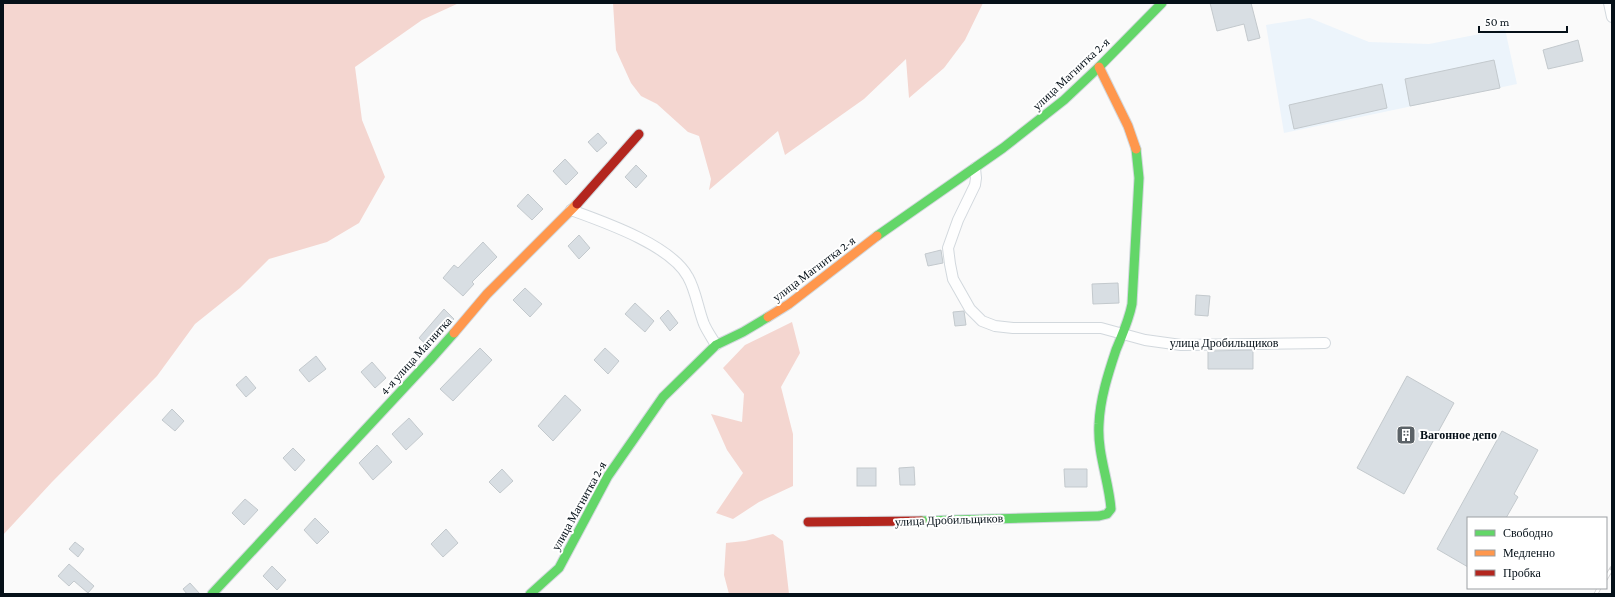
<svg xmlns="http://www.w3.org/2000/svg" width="1615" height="597" font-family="'Crimson Pro',serif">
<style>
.built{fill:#ecf4fb}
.green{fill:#f4d6d0}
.building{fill:#d8dee3;stroke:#c3c9cd}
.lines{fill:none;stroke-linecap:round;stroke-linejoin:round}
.street-casing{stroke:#d2d8dd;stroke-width:12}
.fast-casing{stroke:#d2d8dd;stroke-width:11}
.slow-casing{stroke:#d2d8dd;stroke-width:11}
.jam-casing{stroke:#d2d8dd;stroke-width:11}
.street{stroke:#fefefe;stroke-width:10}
.fast{stroke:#63d668;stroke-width:9}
.slow{stroke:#ff974d;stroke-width:9}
.jam{stroke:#b3261e;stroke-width:9}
.rail-casing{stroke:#d0d0d1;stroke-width:4.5}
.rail{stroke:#fff;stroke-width:3;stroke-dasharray:9;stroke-linecap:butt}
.labels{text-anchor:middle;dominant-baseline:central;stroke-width:4;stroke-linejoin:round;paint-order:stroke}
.street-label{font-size:12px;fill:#051018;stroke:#fff}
.poi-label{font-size:12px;font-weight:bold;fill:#051018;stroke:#fff;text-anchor:start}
</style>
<rect width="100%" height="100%" fill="#fafafa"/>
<path class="built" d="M1310,18l59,24 60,2 76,-15 12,55 -233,49 -18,-108z"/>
<g class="green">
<path d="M3,3h456l-37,17 -67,47 7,53 23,57 -26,46 -32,19 -58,17 -29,29 -45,36 -38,52 -105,106 -49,53z"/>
<path d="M613,3h370l-18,37 -21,28 -35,30 -3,-39 -42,40 -79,56 -7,-24 -69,59 2,-11 -12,-43 -11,-4 -31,-28 -16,-8 -10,-13 -15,-33z"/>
<path d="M792,322l8,31 -19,34 12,47v52l-34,16 -26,17 -17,-6 27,-40 -16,-23 -16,-36 31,8 2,-28 -21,-26 22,-23z"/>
<path d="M773,534l10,7 6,53h-60l-5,-19 2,-32 19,-2z"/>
</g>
<g class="building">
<path d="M1210,3h41l9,35 -12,3 -4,-17 -27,7z"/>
<path d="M1578,40l5,21 -35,8 -5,-19z"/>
<path d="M1494,60l6,28 -90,18 -5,-27z"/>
<path d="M1382,84l5,24 -93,21 -5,-24z"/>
<path d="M598,133l9,10 -10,9 -9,-10z"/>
<path d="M565,159l13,14 -12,12 -13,-14z"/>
<path d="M636,165l11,11 -11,12 -11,-11z"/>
<path d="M528,194l15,15 -11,11 -15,-14z"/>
<path d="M579,235l11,13 -11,11 -11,-13z"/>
<path d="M483,242l14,15 -25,25 2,2 -11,12 -20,-18 11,-13 4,3z"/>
<path d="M941,250l2,13 -15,3 -3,-12z"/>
<path d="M1118,283l1,20 -26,1 -1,-20z"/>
<path d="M525,288l17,16 -12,13 -17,-17z"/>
<path d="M1196,295l14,1 -2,20 -13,-1z"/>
<path d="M635,303l19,18 -9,11 -20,-18z"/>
<path d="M444,309l10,10 -26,27 -9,-8z"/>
<path d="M668,310l10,13 -8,8 -10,-13z"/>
<path d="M964,311l2,14 -11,1 -2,-14z"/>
<path d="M480,348l12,12 -39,41 -13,-12z"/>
<path d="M605,348l14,13 -11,13 -14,-14z"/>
<path d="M1253,350v19h-45v-18z"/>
<path d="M316,356l10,13 -17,13 -10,-12z"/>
<path d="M372,362l14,16 -11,10 -14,-16z"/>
<path d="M246,376l10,12 -10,9 -10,-12z"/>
<path d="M1407,376l47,27 -50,91 -47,-26z"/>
<path d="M565,395l16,15 -28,31 -15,-15z"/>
<path d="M172,409l12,12 -9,10 -13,-11z"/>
<path d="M409,418l14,16 -17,16 -14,-16z"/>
<path d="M1502,431l36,19 -24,44 4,3 -12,21h-38v49l-31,-18z"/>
<path d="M377,445l15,17 -19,18 -14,-17z"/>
<path d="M293,448l12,12 -10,11 -12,-13z"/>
<path d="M914,467l1,18h-15l-1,-17z"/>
<rect x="857" y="468" width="19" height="18"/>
<path d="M502,469l11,12 -13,12 -11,-11z"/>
<path d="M1064,469h23v18h-22z"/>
<path d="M245,499l13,11 -14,15 -12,-12z"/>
<path d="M315,518l14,14 -12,12 -13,-14z"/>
<path d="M446,529l12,14 -15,14 -12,-13z"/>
<path d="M75,542l9,7 -6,8 -9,-8z"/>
<path d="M69,564l25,22 -6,7 -14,-12 -5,5 -11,-10z"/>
<path d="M272,566l14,14 -9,10 -14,-14z"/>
<path d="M190,583l10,11h-13l-4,-5z"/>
</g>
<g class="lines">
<defs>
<g id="street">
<path d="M1609,3l3,14"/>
<path d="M975,168l1,10 -1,7 -17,35 -10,28 2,16 3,15 17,30 12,12 13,5 18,2h88l44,12 36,5 144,-2"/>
<path d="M571,210c33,12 100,35 117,67 8,14 10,32 16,47 3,7 8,14 12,21"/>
</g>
<g id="fast">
<path d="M877,236l126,-88 61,-48 35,-33 63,-64"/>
<path d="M921,521l178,-5 8,-2 4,-5c-2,-28 -14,-56 -12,-85 1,-25 9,-50 17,-74 6,-15 13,-30 16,-46l7,-126 -3,-29"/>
<path d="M212,594l218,-234 24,-27"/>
<path d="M530,594l29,-26 49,-92 55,-79 53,-52 27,-13 25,-15"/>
</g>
<g id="slow">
<path d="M1099,67l29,59 8,23"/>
<path d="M768,317l21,-13 88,-68"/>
<path d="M454,333l33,-39 90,-90"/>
</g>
<g id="jam">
<path d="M577,204l62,-70"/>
<path d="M808,522l113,-1"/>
</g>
</defs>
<use href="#street" class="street-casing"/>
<use href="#fast" class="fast-casing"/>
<use href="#slow" class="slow-casing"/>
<use href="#jam" class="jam-casing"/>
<use href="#street" class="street"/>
<use href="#fast" class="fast"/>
<use href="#slow" class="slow"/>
<use href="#jam" class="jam"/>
<defs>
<g id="rail">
<path d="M1606,578l6,-10"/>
<path d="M1596,594l3,-6"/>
</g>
</defs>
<use href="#rail" class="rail-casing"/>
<use href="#rail" class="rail"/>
</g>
<defs>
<symbol id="building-square" viewBox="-11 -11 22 22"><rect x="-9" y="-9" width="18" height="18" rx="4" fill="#5b6267" stroke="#fff"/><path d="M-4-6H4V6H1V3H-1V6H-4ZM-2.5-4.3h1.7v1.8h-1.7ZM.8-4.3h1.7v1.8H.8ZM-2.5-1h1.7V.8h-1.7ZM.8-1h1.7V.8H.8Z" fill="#fff"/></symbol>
</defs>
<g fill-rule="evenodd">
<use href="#building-square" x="1395" y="424" width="22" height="22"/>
</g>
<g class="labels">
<g class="street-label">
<text transform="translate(1071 74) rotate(-43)">улица Магнитка 2-я</text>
<text transform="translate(814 269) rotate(-37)">улица Магнитка 2-я</text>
<text x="1224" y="343">улица Дробильщиков</text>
<text transform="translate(416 356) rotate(-48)">4-я улица Магнитка</text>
<text transform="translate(579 506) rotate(-61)">улица Магнитка 2-я</text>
<text transform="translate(949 520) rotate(-2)">улица Дробильщиков</text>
</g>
<g class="poi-label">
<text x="1420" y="435">Вагонное депо</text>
</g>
</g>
<rect width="1615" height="597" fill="none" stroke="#051018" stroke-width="8"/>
<rect x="1467" y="517" width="140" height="72" fill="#ffffff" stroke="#9b9fa3"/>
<rect x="1475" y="530" width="20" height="6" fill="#63d668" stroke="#9b9fa3"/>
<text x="1503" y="537" font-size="12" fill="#051018">Свободно</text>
<rect x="1475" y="550" width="20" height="6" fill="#ff974d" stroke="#9b9fa3"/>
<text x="1503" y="557" font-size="12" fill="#051018">Медленно</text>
<rect x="1475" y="570" width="20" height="6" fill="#b3261e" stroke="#9b9fa3"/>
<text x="1503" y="577" font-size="12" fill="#051018">Пробка</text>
<path d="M1479 26v6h88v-6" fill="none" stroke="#051018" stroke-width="2"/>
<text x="1485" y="26" font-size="12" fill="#051018" stroke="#ffffff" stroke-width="3" paint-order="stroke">50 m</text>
</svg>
